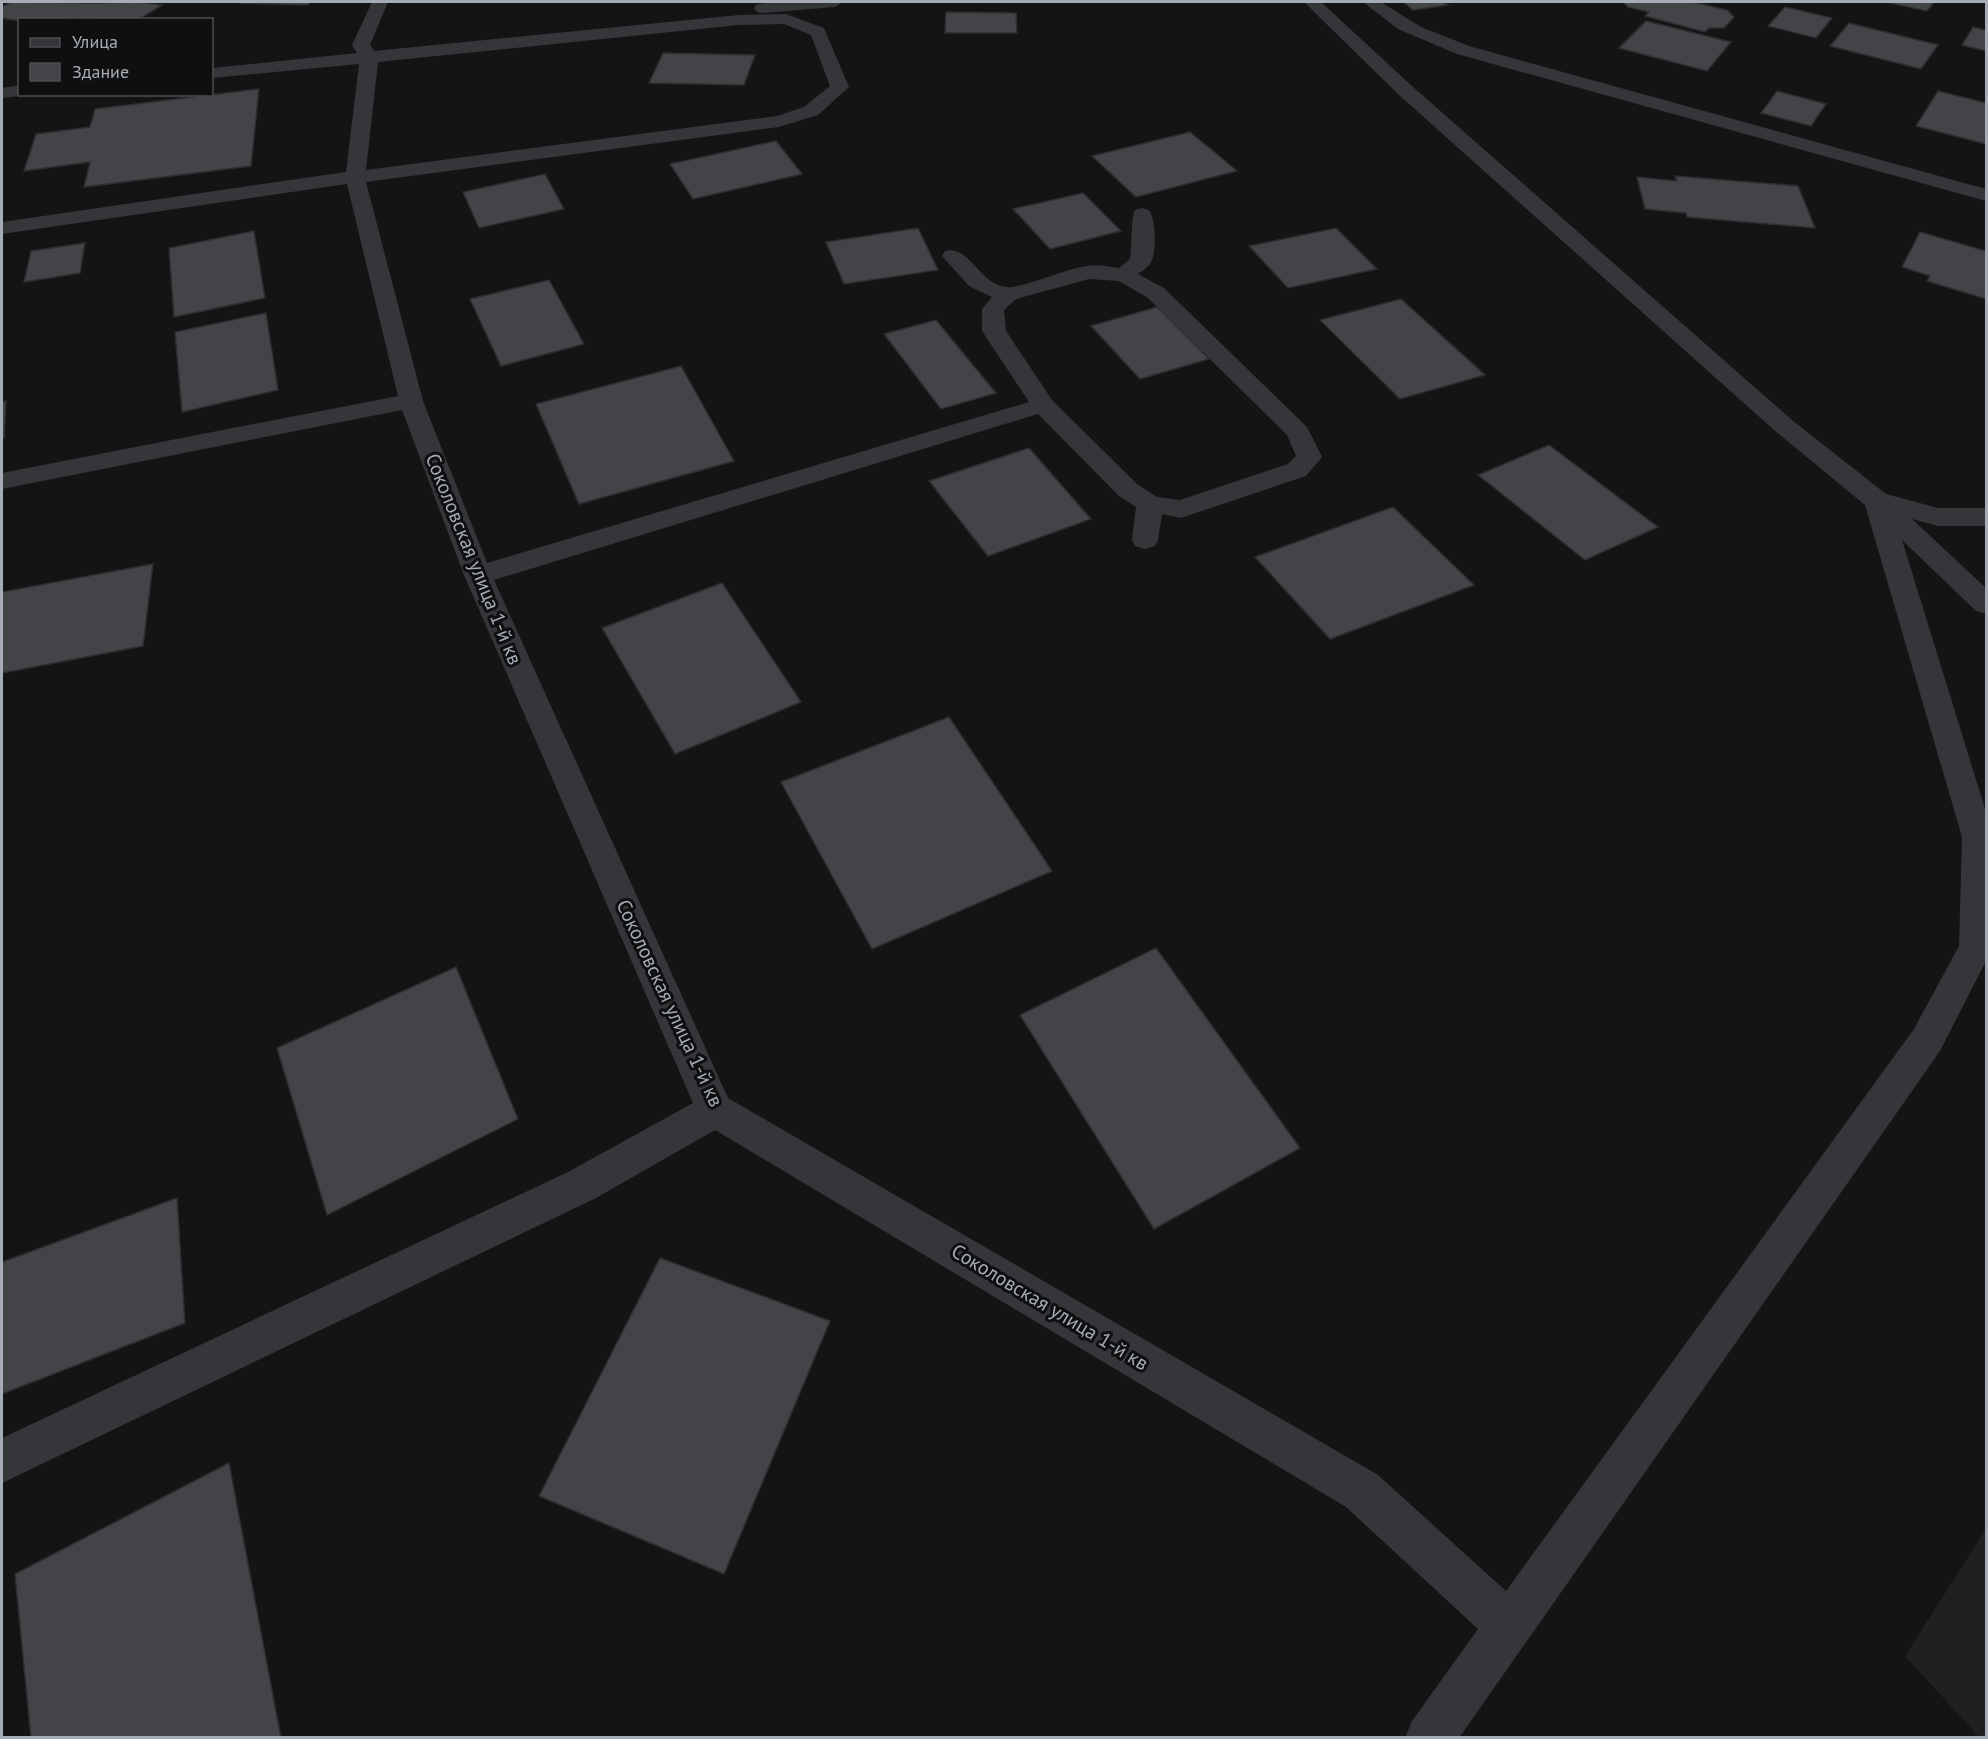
<svg xmlns="http://www.w3.org/2000/svg" width="1988" height="1739" font-family="'PT Sans',sans-serif">
<style>
.built{fill:#202022}
.building{fill:#434448;stroke:#2e2e31;stroke-width:1.5}
.lines{fill:none;stroke-linecap:round;stroke-linejoin:round}
.minor{fill:#35363a;fill-rule:evenodd}
.labels{text-anchor:middle;dominant-baseline:central;stroke-width:6;stroke-linejoin:round;paint-order:stroke}
.street-label{font-size:20px;fill:#a5acb6;stroke:#0f0f10}
</style>
<rect width="100%" height="100%" fill="#141415"/>
<path class="built" d="M1986,1529v208l-6,1 -75,-82z"/>
<g class="building">
<path d="M11,2l84,1 45,-1 22,3 -24,15 -61,-2 -57,3 -18,-3v-11z"/>
<path d="M242,2h69l-4,3 -67,-2z"/>
<path d="M1403,2h40l5,3 -35,5z"/>
<path d="M1623,2h70l34,8 7,7 -10,11h-15l-4,4 -60,-16 4,-4 -21,-5z"/>
<path d="M1885,2h49l-7,9z"/>
<path d="M1785,7l47,11 -16,20 -48,-12z"/>
<path d="M946,12l70,1 1,20h-72z"/>
<path d="M1646,21l85,21 -24,29 -88,-23z"/>
<path d="M1849,23l89,22 -17,24 -91,-23z"/>
<path d="M1973,27l13,3v21l-24,-6z"/>
<path d="M663,53l92,2 -11,30 -95,-2z"/>
<path d="M259,89l-8,77 -167,21 6,-25 -66,9 12,-37 54,-7 5,-18z"/>
<path d="M1777,91l49,13 -15,22 -50,-13z"/>
<path d="M1938,91l48,12v41l-70,-18z"/>
<path d="M1190,132l47,39 -101,26 -44,-41z"/>
<path d="M776,141l26,33 -109,25 -23,-35z"/>
<path d="M545,174l19,35 -85,19 -16,-36z"/>
<path d="M1675,176l123,10 17,42 -128,-11 -1,-4 -41,-4 -8,-32 40,4z"/>
<path d="M1083,193l38,38 -71,18 -37,-40z"/>
<path d="M918,228l20,42 -94,14 -18,-42z"/>
<path d="M1336,228l41,41 -89,19 -39,-42z"/>
<path d="M254,231l11,67 -91,19 -5,-69z"/>
<path d="M1920,232l66,19v48l-59,-18 3,-5 -28,-9z"/>
<path d="M85,243l-5,30 -56,9 7,-31z"/>
<path d="M549,280l35,64 -83,22 -31,-67z"/>
<path d="M1401,299l84,76 -85,24 -80,-79z"/>
<path d="M1157,307l52,52 -69,20 -49,-53z"/>
<path d="M266,313l12,77 -96,22 -7,-80z"/>
<path d="M936,320l60,73 -55,16 -57,-75z"/>
<path d="M681,366l53,95 -155,43 -43,-100z"/>
<path d="M6,401l-2,37h-2v-36z"/>
<path d="M1549,445l109,82 -73,33 -107,-85z"/>
<path d="M1029,448l62,71 -103,37 -59,-75z"/>
<path d="M1393,507l81,78 -144,54 -75,-82z"/>
<path d="M153,564l-10,82 -141,27v-81z"/>
<path d="M722,583l79,119 -126,52 -73,-126z"/>
<path d="M949,717l103,154 -180,78 -91,-167z"/>
<path d="M1156,948l144,200 -146,81 -134,-214z"/>
<path d="M456,967l62,152 -191,96 -50,-167z"/>
<path d="M177,1198l8,125 -183,71v-132z"/>
<path d="M660,1258l170,63 -106,253 -185,-78z"/>
<path d="M229,1463l52,275h-250l-16,-164z"/>
</g>
<g class="lines">
<g class="minor">
<path d="M372,2h16l-18,43 4,6 365,-36 47,-1 38,14 25,59 -31,28 -39,12 -413,55 57,219 64,162 542,-161 -47,-71v-22l10,-12 -23,-11 -27,-30 3,-5c25,-6 34,33 61,36 16,2 61,-19 81,-21 10,-2 22,1 32,2l11,-9c2,-10 1,-45 5,-49l7,-2 7,2c7,9 8,44 1,54 -3,4 -8,7 -12,10l26,14 143,139 15,30 -16,19 -125,42 -19,-4 -4,26 -3,6 -10,3 -10,-3 -3,-6 4,-33 -17,-11 -81,-82 -544,166 234,518 650,377 128,116 408,-562 45,-83 3,-109 -97,-332 -91,-75 -375,-335 -95,-93h17l92,85 379,333 94,74 52,14h48v18h-48l-26,-7 74,69v26l-10,-3 -74,-71 84,272v149l-46,90 -481,687h-54l7,-17 66,-92 -132,-122 -631,-377 -119,68 -594,285v-45l566,-266 125,-69 -229,-528 -62,-165 -400,79v-16l396,-77 -51,-212 -345,50v-12l344,-50 13,-108 -147,14v-10l145,-15 -5,-8zM784,24l27,11 19,51 -26,21 -27,9 -411,54 12,-108 361,-37zM1089,279l30,2 29,17 139,137 9,21 -8,8 -108,36 -23,-3 -20,-13 -85,-84 -46,-69 -2,-21 12,-11z"/>
<path d="M780,2h63l-8,5 -72,6 -6,-1 -3,-4 3,-4z"/>
<path d="M1363,2h18l40,25 48,19 517,143v12l-529,-147 -59,-25z"/>
<path d="M20,85v9l7,1 -25,3v-10z"/>
</g>
</g>
<g class="labels">
<g class="street-label">
<text transform="translate(474 559) rotate(68)">Соколовская улица 1-й кв</text>
<text transform="translate(670 1003) rotate(65)">Соколовская улица 1-й кв</text>
<text transform="translate(1050 1307) rotate(31)">Соколовская улица 1-й кв</text>
</g>
</g>
<rect width="1988" height="1739" fill="none" stroke="#a5acb6" stroke-width="6"/>
<rect x="18" y="18" width="195" height="78" fill="#0f0f10" stroke="#4b4e52" stroke-width="1.5"/>
<rect x="30" y="38" width="30" height="9" fill="#35363a" stroke="#4b4e52" stroke-width="1.5"/>
<text x="72" y="48" font-size="18" fill="#a5acb6">Улица</text>
<rect x="30" y="63" width="30" height="18" fill="#434448" stroke="#4b4e52" stroke-width="1.5"/>
<text x="72" y="78" font-size="18" fill="#a5acb6">Здание</text>
</svg>
